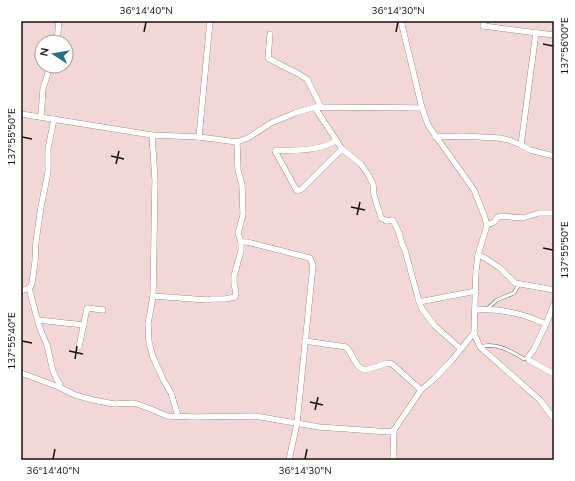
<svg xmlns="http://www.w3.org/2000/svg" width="575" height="481" font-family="'Nunito Sans',sans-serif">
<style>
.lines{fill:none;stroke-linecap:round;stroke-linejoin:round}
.lane-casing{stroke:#725d5b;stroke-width:4}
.street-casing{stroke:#725d5b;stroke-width:6}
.lane{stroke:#fff;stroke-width:3}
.street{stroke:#fff;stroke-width:5.5}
.ticks{fill:none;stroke:#180f0f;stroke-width:1.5}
.neatline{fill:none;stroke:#180f0f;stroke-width:1.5}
.ticks-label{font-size:10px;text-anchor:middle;fill:#180f0f}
</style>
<rect width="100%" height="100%" fill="#f1d8d6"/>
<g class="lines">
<defs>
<g id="lane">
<path d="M487,309l10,-9 17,-7 5,-9"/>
<path d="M480,347c16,-5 31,4 44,12l4,-2"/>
</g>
<g id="street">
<path d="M401,21l21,87 6,17 46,65 10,25 3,10 -9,30 -2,16 -2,62 6,14 60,53 14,19"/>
<path d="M484,21l-1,5 71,9"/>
<path d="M270,34l-2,24 11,6 18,9 10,6 14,28"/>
<path d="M57,42l2,-21"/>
<path d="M315,107l2,4 25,38 19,15 8,12 4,8 1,11 7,23 6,3 6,-1 6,13 3,11 3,6 13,48 4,11 13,17 26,23"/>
<path d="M21,114l131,21 47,2 38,5 5,-2 6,-2 23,-15 24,-10 20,-6 107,1"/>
<path d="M41,117l2,-28 7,-23"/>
<path d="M152,135l3,45 -2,116 -5,28 1,18 4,15 10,22 8,14 7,23"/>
<path d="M199,137l11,-116"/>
<path d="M435,137l27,-1 37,2 10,2 12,5 9,5 24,6"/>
<path d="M336,141c-16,9 -42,10 -60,9l-1,1 22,40 5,-2 40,-40"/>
<path d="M237,142l1,28 4,15 1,30 -5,18 3,9h6l63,16 3,7 -16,158 -8,37"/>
<path d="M521,145l15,-113"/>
<path d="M487,225l7,-3 4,-5 3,-1 22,2 16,-5h15"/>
<path d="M478,255l7,3 15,10 15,15 39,7"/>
<path d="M29,288c4,14 7,29 12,43 2,5 4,9 6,14 4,14 4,28 13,39l-1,3"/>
<path d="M21,291l8,-3 2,-2 1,-3 3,-21 1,-21 5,-34 7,-35v-23l6,-30"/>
<path d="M153,296l54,4 4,-1h14l10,-2 1,-3 -2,-11v-7l7,-25v-9"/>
<path d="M419,302l57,-11"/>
<path d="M475,310c24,-2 49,4 71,14l-13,27 -5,6 1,3 25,14"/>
<path d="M38,320l46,5"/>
<path d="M546,324l8,-20"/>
<path d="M305,341l41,6c7,7 9,21 19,23l23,-7 4,1 29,26"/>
<path d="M79,347l8,-39 16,2"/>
<path d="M21,373l38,14 16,8 18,5 21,4 20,-1 17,6 16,7 28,1 60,-1 64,11 71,5 4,-2"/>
<path d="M393,460l1,-30 27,-40 13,-11 18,-19 22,-27"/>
</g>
</defs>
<use href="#lane" class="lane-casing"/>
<use href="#street" class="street-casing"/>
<use href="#lane" class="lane"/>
<use href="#street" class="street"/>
</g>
<path class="ticks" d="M144,32l2,-10M396,32l2,-10M543,44l10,2M22,137l10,2M111,156l13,3M116,164l3,-13M351,207l14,3M357,215l3,-13M543,248l10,2M22,341l10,2M69,351l14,3M75,359l2,-13M310,402l13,3M315,410l3,-13M53,459l2,-10M305,459l2,-10"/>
<rect width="575" height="481" fill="none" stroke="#ffffff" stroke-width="44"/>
<g transform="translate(54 54) rotate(282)"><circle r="19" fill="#ffffff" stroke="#a39f9f"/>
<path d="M0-3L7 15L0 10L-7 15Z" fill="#307084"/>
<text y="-6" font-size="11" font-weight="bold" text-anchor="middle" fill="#180f0f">N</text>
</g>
<rect x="22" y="22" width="531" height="437" class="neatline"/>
<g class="ticks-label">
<text x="146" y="14">36°14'40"N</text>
<text x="398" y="14">36°14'30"N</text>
<text transform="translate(564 46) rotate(-90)" y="4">137°56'00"E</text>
<text transform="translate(11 137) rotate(-90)" y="4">137°55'50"E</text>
<text transform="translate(564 250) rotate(-90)" y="4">137°55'50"E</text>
<text transform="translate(11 341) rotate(-90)" y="4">137°55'40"E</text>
<text x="53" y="474">36°14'40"N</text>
<text x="305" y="474">36°14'30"N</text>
</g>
</svg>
